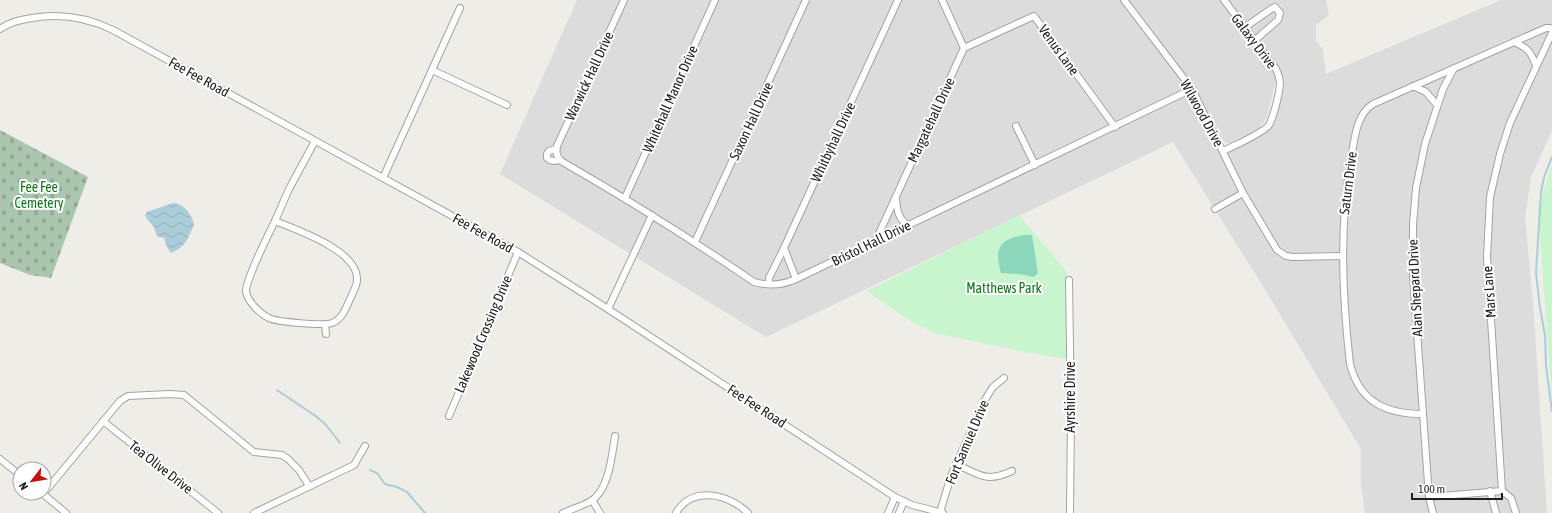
<svg xmlns="http://www.w3.org/2000/svg" width="1552" height="513" font-family="'Asap Condensed',sans-serif">
<style>
.residential{fill:#dddcdc;fill-rule:evenodd}
.cemetery{fill:url(#cemetery-stones)}
.park{fill:#c8f5cd}
.pitch{fill:#8cd7bc}
.water{fill:url(#water-waves)}
.lines{fill:none;stroke-linecap:round;stroke-linejoin:round}
.stream{stroke:#abcdd9;stroke-width:2}
.minor-casing{stroke:#a3a3a3;stroke-width:8}
.minor{stroke:#fff;stroke-width:6}
.labels{text-anchor:middle;dominant-baseline:central;stroke-width:4;stroke-linejoin:round;paint-order:stroke}
.street-label{font-size:14px;fill:#1f1f1f;stroke:#fff}
.park-label{font-size:14px;fill:#167520;stroke:#fff}
</style>
<defs>
<pattern id="cemetery-stones" width="16" height="16" patternUnits="userSpaceOnUse"><rect width="16" height="16" fill="#aac6af"/><path d="M2 7V4a2 2 0 0 1 4 0v3zM10 15v-3a2 2 0 0 1 4 0v3z" fill="#92aa96"/></pattern>
<pattern id="water-waves" width="16" height="10" patternUnits="userSpaceOnUse"><rect width="16" height="10" fill="#abcdd9"/><path d="M0 5q4-4 8 0t8 0" fill="none" stroke="#93b0ba"/></pattern>
</defs>
<rect width="100%" height="100%" fill="#efede7"/>
<path class="residential" d="M577,0h749l3,15 -13,10v16l7,8 3,25 175,-74h51v131l-21,46 -6,40 8,85 14,211h-182l-4,-29v-35l-92,-153 -96,-154 -407,195 -266,-163zM1284,78l-1,9 -7,29 -9,14 -4,4 -41,22 -16,-31 8,-3 9,18 3,3h4l28,-14 9,-11 9,-39z"/>
<path class="cemetery" d="M0,130l88,47 -37,101 -21,-3 -30,-12z"/>
<g class="park">
<path d="M1552,165v237l-14,-194z"/>
<path d="M1019,215l48,57 1,87 -39,-6 -94,-20 -25,-12 -43,-30z"/>
</g>
<path class="pitch" d="M1025,235h7l6,38 -4,4 -15,-3 -18,-1c-7,-25 -2,-34 24,-38z"/>
<path class="water" d="M173,203c11,1 19,11 21,22 -7,14 -7,21 -23,28l-4,-6 -3,-9 -7,-2 -3,-9 -7,-8 -2,-4 2,-3z"/>
<g class="lines">
<g class="stream">
<path d="M1552,157l-8,20 -3,15 -5,81 4,35 5,27 1,31 6,45"/>
<path d="M277,390l40,27 9,8 14,18"/>
<path d="M370,470l7,3 8,11 12,3 10,5 18,21"/>
</g>
<defs>
<g id="minor">
<path d="M624,0l-67,146c-1,7 -1,10 4,15 66,38 130,78 193,121 14,4 29,3 42,-3l396,-190"/>
<path d="M1124,0l68,89 51,104 34,57 9,6 7,1 50,-1"/>
<path d="M1244,28l27,-19 4,-2 5,6 -2,7 -24,21"/>
<path d="M0,29c10,-7 20,-9 32,-11 29,-5 54,-1 81,12l405,222 90,57 287,188 17,8 31,8"/>
<path d="M1514,42c14,6 16,9 22,23"/>
<path d="M964,48l70,-32 81,111"/>
<path d="M432,70l75,35"/>
<path d="M1413,86l13,6 11,13"/>
<path d="M1016,126l19,39"/>
<path d="M556,149l-7,2 -2,3v4c4,4 8,3 13,2"/>
<path d="M1223,151c12,-6 39,-17 46,-26 4,-7 6,-16 8,-24 3,-14 5,-19 -1,-32l-52,-69"/>
<path d="M383,178l77,-170"/>
<path d="M625,198l90,-198"/>
<path d="M896,199c1,10 2,20 12,26"/>
<path d="M1215,209l28,-16"/>
<path d="M275,221c22,9 84,30 82,59 0,6 -4,12 -6,17 -5,10 -8,22 -19,26 -8,3 -56,-1 -63,-5 -9,-4 -22,-17 -23,-27 0,-11 23,-58 29,-70z"/>
<path d="M275,221l14,-32 26,-48"/>
<path d="M876,240l88,-192 -22,-48"/>
<path d="M695,242l111,-242"/>
<path d="M784,248l12,31"/>
<path d="M1069,280l2,136 -1,97"/>
<path d="M769,284v-6l15,-30 114,-248"/>
<path d="M608,309l44,-94"/>
<path d="M325,325l1,9"/>
<path d="M1423,414c-36,0 -63,-11 -73,-50 -8,-70 -11,-141 2,-211 3,-17 5,-39 21,-49l173,-76h4l2,2"/>
<path d="M449,416l69,-164"/>
<path d="M103,421l115,92"/>
<path d="M0,459l20,16"/>
<path d="M956,464c24,11 30,19 56,7"/>
<path d="M1490,491l6,22"/>
<path d="M1502,491l9,7 5,15"/>
<path d="M42,493l24,20"/>
<path d="M44,493l76,-92 8,-5 42,-2 14,1 65,53 5,4 28,3 6,4 11,11 10,16"/>
<path d="M1429,497l73,-6 -15,-234 3,-60 10,-43 10,-31 42,-90"/>
<path d="M592,500l8,13"/>
<path d="M940,512l11,-36 35,-78 7,-11 11,-9"/>
<path d="M254,513l100,-48 11,-19"/>
<path d="M563,513c9,-4 19,-7 28,-12 18,-11 21,-46 24,-65"/>
<path d="M676,513c16,-28 53,-19 72,0"/>
<path d="M888,513l7,-16"/>
<path d="M899,513l5,-12"/>
<path d="M1433,513l-4,-16 -16,-221v-51l3,-37 9,-44 18,-55 11,-21"/>
</g>
</defs>
<use href="#minor" class="minor-casing"/>
<use href="#minor" class="minor"/>
</g>
<g class="labels">
<g class="street-label">
<text transform="translate(1254 41) rotate(53)">Galaxy Drive</text>
<text transform="translate(1059 50) rotate(54)">Venus Lane</text>
<text transform="translate(589 76) rotate(-65)">Warwick Hall Drive</text>
<text transform="translate(199 77) rotate(29)">Fee Fee Road</text>
<text transform="translate(670 99) rotate(-66)">Whitehall Manor Drive</text>
<text transform="translate(1202 113) rotate(61)">Wilwood Drive</text>
<text transform="translate(931 120) rotate(-65)">Margatehall Drive</text>
<text transform="translate(751 121) rotate(-65)">Saxon Hall Drive</text>
<text transform="translate(833 142) rotate(-65)">Whitbyhall Drive</text>
<text transform="translate(1348 183) rotate(-83)">Saturn Drive</text>
<text transform="translate(483 233) rotate(29)">Fee Fee Road</text>
<text transform="translate(871 243) rotate(-26)">Bristol Hall Drive</text>
<text transform="translate(1415 288) rotate(-93)">Alan Shepard Drive</text>
<text transform="translate(1489 292) rotate(-94)">Mars Lane</text>
<text transform="translate(483 334) rotate(-67)">Lakewood Crossing Drive</text>
<text transform="translate(1070 397) rotate(-90)">Ayrshire Drive</text>
<text transform="translate(757 406) rotate(33)">Fee Fee Road</text>
<text transform="translate(967 442) rotate(-67)">Fort Samuel Drive</text>
<text transform="translate(161 467) rotate(38)">Tea Olive Drive</text>
</g>
<g class="park-label">
<text x="39" y="187">Fee Fee<tspan x="39" dy="16">Cemetery</tspan></text>
<text x="1004" y="288">Matthews Park</text>
</g>
</g>
<g transform="translate(32 481) rotate(239)"><circle r="19" fill="#ffffff" stroke="#a5a5a5"/>
<path d="M0-3L7 15L0 10L-7 15Z" fill="#bd1612"/>
<text y="-6" font-size="11" font-weight="bold" text-anchor="middle" fill="#1f1f1f">N</text>
</g>
<path d="M1412 493v6h90v-6" fill="none" stroke="#1f1f1f" stroke-width="2"/>
<text x="1418" y="493" font-size="12" fill="#1f1f1f" stroke="#ffffff" stroke-width="3" paint-order="stroke">100 m</text>
</svg>
